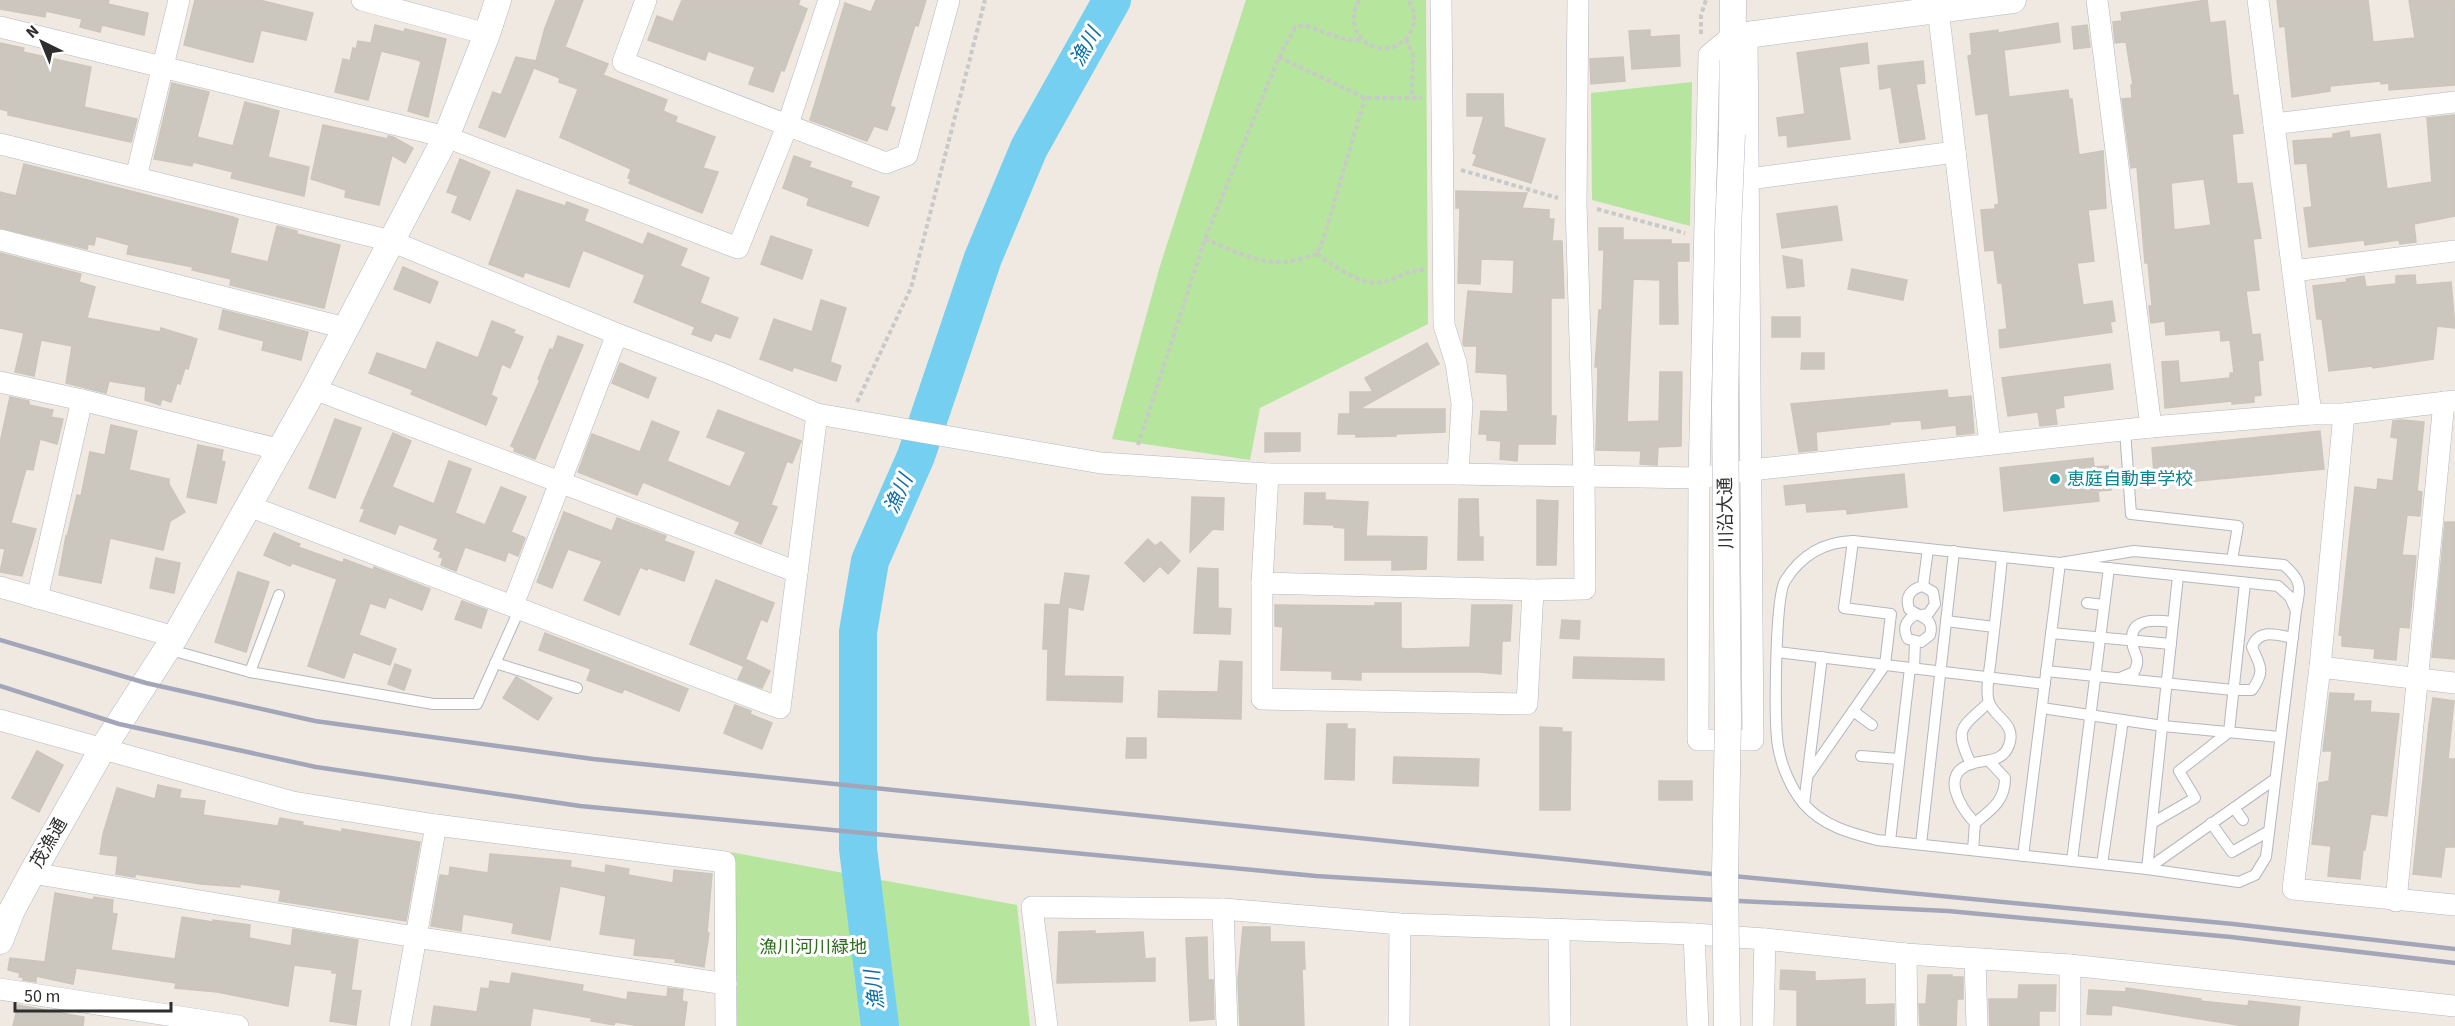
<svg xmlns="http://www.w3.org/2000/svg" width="2455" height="1026" font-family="'Source Sans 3','Noto Sans JP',sans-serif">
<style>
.green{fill:#b6e59e}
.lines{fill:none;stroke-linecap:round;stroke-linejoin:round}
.river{stroke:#75cff0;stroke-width:38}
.building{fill:#cbc7bf;stroke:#cbc5ba;stroke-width:1.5;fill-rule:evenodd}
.service-casing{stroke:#b4b7c1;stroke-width:12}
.minor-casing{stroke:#b4b7c1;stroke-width:22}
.tertiary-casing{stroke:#b4b7c1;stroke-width:27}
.path{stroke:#c9c9c9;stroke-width:4;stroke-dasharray:4.5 3;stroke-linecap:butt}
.service{stroke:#fff;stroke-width:10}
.minor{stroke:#fff;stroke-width:21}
.tertiary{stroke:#fff;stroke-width:26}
.rail{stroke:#a3a6b8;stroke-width:4.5}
.tertiary-bridge-casing{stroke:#b4b7c1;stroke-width:27;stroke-linecap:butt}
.tertiary-bridge{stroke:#fff;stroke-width:26}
.culture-dot{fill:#0f9aa8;stroke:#fff;stroke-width:2}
.labels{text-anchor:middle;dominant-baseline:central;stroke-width:6;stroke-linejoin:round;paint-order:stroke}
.culture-label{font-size:18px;fill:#0d838f;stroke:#fff;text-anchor:start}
.street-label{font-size:18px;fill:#2e2e2e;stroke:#fff}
.park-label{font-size:18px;fill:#2c6e1b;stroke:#fff}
.water-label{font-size:20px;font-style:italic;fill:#0d6fa3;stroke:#fff}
</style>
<rect width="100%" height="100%" fill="#efe9e1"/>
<g class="green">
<path d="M1246,0h180l2,324 -168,84 -10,52 -138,-21 48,-173z"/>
<path d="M1692,82l-2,144 -98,-26 -1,-107z"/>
<path d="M730,852l287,53 13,121h-293z"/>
</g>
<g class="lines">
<path class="river" d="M880,1026l-22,-177v-217l12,-71 46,-105 67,-198 46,-110 83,-148"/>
</g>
<g class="building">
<path d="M0,0h109l-1,4 40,9 -4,22 -42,-10 -2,7 -20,-5 2,-8 -36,-8 -1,6 -45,-8z"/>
<path d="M195,0h64l54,13 -7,27 -45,-10 -8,32h-3l-66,-17z"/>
<path d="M556,0h27l-18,47 43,17 -5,11 64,25 -4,11 14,6 -2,5 40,15 -12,31 15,4 -16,41 -73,-30 2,-4 -3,-1 3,-9 -71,-32 18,-48 -19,-7 1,-4 -26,-10 1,-3 -30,72 -26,-10 14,-35 8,3 15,-38 20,4 9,-33z"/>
<path d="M682,0h118l-2,5 9,4 -23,62 -3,-1 -8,22 -24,-8 6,-17 -47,-16 -3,9 -57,-20 9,-24 16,6z"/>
<path d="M876,0h50l-8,26 -3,-1 -25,81 5,2 -8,22 -13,-4 -7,15 -57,-21 35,-117 26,9z"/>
<path d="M2207,0l3,23 15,-2 8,75 5,-1 5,38 -11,1 5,50 15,-1 9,55 -8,1 6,51 -13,1 6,44 8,-1 3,26 -5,1 3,34 -7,1v6l-22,2v-3l-67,7 -3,-46 16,-1 2,22 50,-5v-5h4l-4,-33 -9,1 -1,-11 -54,5 -1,-14 -14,2 -2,-17h3l-4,-43h-3l-8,-96 -6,1 -9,-69 10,-1 -1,-13h2l-7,-43 -11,1 -2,-21 9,-1 -1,-8zM2204,179l7,46 -37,5 -3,-47z"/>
<path d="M2277,0h91l5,42 42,-4 -6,-38h46v85l-66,5v-7l-8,1v-3l-51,5v5l-38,6 -7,-71 -5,1z"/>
<path d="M2058,23l2,19 -56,8 5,47 59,-7 1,9h3l7,56 24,-4 3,57 -18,2 6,51 -17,2 6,42 29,-4 3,20 -5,1 2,10 -112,16 -1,-18 8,-1 -5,-46h-4l-4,-33 -9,1 -4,-41 14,-1v-4l4,-1 -11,-91 -12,2 -8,-59 4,-1 -2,-21 28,-4v3z"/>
<path d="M375,25l29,7 1,-3 41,10 -18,78 -20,-6 13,-49 -3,-2 -37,-9 -13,49 -33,-8 8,-33 7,2 3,-13 3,1 2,-8 13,2z"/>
<path d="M2087,25l3,22 -16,2 -2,-22z"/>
<path d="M1650,30v7l29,-2 1,31 -48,3 -3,-38z"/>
<path d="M0,43l24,5 -1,4 68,15 -7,40 53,12 -6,23 -123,-27v-4l-8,-2z"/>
<path d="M1867,43l2,20 -30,4 11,72 -62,8 -1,-12 -8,1 -2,-18 28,-4 -8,-61z"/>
<path d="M1623,57l2,24 -34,3 -1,-25z"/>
<path d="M1923,61l2,22 -9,1 9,55 -25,4 -9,-56 -11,2 -2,-23z"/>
<path d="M172,83l37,9 -12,45 36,9 12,-44 34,9 -11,46 41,10 -5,29 -73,-18 2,-6 -40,-10 -1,4 -38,-7z"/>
<path d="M1467,94h36l1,33 41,12 -14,44 -58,-18 4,-10 -4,-2 11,-37h-17z"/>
<path d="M2455,115v101l-41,8 2,18 -16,2 -1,-4 -34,5 -1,-5 -55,7 -5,-39 8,-1 -5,-44 -12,1 -2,-23 40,-3v-4l16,-3 1,7 30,-4 7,55 45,-7 -5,-64z"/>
<path d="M323,125l65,14v-3l5,1 20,11 -8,15 -13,-8 -13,50 -34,-8 1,-7 -35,-11z"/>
<path d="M794,156l17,6 -2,5 43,15 -2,5 29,10 -11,29 -61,-21 2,-7 -26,-10z"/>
<path d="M460,159l30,13 -20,48 -18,-8 6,-16 -11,-4z"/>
<path d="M24,164l209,53 5,2 -8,34 38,9 9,-36 20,5v3l43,11 -16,63 -94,-23 1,-6 -39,-9 1,-3 -66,-13 2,-9 -33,-9 -2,9 -6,-1 -1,5 -87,-21v-36l16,4z"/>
<path d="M517,190l48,16 2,-4 21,8 -4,11 59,24 5,-12 39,16 -7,17 29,12 -9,25 38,15 -8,20 -15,-5 -4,8 -19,-7 3,-7 -61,-25 11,-27 -62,-25 -14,37 -44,-15 -2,5 -34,-13z"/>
<path d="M1456,191l71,2 -5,15 27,2v9h5l-2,22h10l2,57h-13v118h5l-1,28h-37l-1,17 -17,-2 1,-18 -14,-1v-6h-8l2,-23 27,1 -1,-38 -31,-2 1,-26h-13l-1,-3 5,-52 45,3 1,-34 -33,-1 -1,25 -22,-1 2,-75h-4z"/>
<path d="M1837,206l5,34 -60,8 -5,-34z"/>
<path d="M1599,228h24v12h48v4h18v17h-12l1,63h-18v-44l-27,-1 -6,143 32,-1 1,-49h22l-1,74 -23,1 -1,18 -17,-1 1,-13 -45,-1 2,-83h-3l4,-57h3l2,-60h-5z"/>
<path d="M771,236l41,14 -10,29 -41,-15z"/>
<path d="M0,253l81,21 -2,8 16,5 -8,31 73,14 1,-4 36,11 -9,30 -3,-1 -5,16 -3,-1 -6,19 -9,-3 -2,6 -15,-5 1,-13 -37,-6 -3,12 -40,-10 6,-37 -31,-6 -7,36 -19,-4 9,-39 -24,-5z"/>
<path d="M1783,256l19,4 2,26 -17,2z"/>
<path d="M403,267l35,15 -8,21 -36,-14z"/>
<path d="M1852,269l55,11 -4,20 -55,-11z"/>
<path d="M2415,275l1,10 35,-3 4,46 -18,-2 -4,33 -60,9 -1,-2 -43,5 -7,-52h-5l-4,-33 34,-4 -1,-3 18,-3 2,11 30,-3v-8z"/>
<path d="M821,300l25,8 -16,54 11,4 -5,15 -42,-14 -2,4 -32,-12 14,-40 38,13z"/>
<path d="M223,310l85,22 -7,28 -39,-10 2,-9 -45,-12z"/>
<rect x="1772" y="317" width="28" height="20"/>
<path d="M492,321l23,9 -2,3 10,4 -13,31 -8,-4 -11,31 6,3 -11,27 -75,-31 2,-4 -44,-17 8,-20 49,17 11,-28 41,16z"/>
<path d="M558,336l25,9 -48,114 -21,-8 1,-3 -4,-2 29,-66 -2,-1 12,-30 3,1z"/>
<path d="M1427,343l12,21 -80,45h86v23l-49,2v2l-40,1v-3h-18l1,-20h11v-22h23l-8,-14z"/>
<path d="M1802,353h22v16h-23z"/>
<path d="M620,363l36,15 -8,20 -36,-15z"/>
<path d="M2110,364l3,25 -50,7 1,11 -9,2 2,15 -17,2 -2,-14 -30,4 -6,-38z"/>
<path d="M1947,390l1,8 23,-2 3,37 -17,2 -1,-10 -34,4 -1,-9 -31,2v2l-74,8 1,18 -18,2 -8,-48z"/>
<path d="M10,397l19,4v4l24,5 -2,7 12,2 -6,25 -17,-5 -7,31 -7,-1 -15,54 25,6 -14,47 -22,-4 5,-23 -5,-1v-105z"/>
<path d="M718,410l83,31 -9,22 -5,-2 -16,44 6,2 -16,37 -26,-11 5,-11 -97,-40 -6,13 -59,-23 14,-38 48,18 12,-31 27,11 -12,29 63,26 16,-35 -39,-15z"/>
<path d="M335,419l26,9 -26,70 -26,-10z"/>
<path d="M2401,420l23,2 -7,69 5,1 -2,24 -13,-1 -5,40 14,1 -7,72 -10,-1 -3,33 -22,-2 1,-9 -33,-3v-11h-3l16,-148 22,3 1,-11 15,2 5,-43 -7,-1 2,-16z"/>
<path d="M111,425l26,6 -8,39 40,9v5l16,28 -15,9 -7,29 -53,-12 -9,45 -42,-8 7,-39 1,1 10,-42 4,1 9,-44 15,3z"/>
<path d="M2320,431l4,38 -169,16 -3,-37z"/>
<path d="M393,433l18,8 -19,46 42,17 15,-43 22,8 -16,44 30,12 16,-38 25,10 -15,35 14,6 -7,18 -10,-4 -3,9 -40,-14 -9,24 -15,-6 2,-7 -4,-1 2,-5 -7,-3 4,-10 -39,-15 -4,10 -35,-13 5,-12 -4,-1z"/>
<path d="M1265,433h35v18l-35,1z"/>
<path d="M198,445l25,5 -2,11 4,1 -9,41 -29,-6z"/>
<path d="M2093,458l1,9 14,-1 3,24 -13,1 1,10 -95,10 -4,-43z"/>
<path d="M1904,474l3,33 -60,7v-5l-40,3 -1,-9 -20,2 -2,-19z"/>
<path d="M1305,493h20v7l43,2 -2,34 61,1 -1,32 -34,1v-10h-47v-32l-11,-1v-2l-30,-1z"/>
<path d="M1192,497l32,1 -1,32 -10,-1 -23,23z"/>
<path d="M1459,499h19l1,38h4v23h-25z"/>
<path d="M1537,500l21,1 -2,64h-19z"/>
<path d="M564,512l48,19 5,-13 49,18 -2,5 30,11 -10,29 -36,-13 -1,2 -7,-3 -21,48 -35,-15 18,-39 -34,-12 -16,39 -15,-6z"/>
<path d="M2445,522h10v137l-23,-2z"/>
<path d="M274,533l26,11 -2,3 45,16 1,-4 29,11 1,-3 56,22 -8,21 -33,-13 -4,11 -15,-5 -11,32 37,14 -6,16 -37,-13 -9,26 -36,-12 29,-87 -45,-16 -2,3 -26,-11z"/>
<path d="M1148,539l7,7 6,-4 19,19 -12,13 -8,-8 -16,16 -19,-19z"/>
<path d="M156,558l24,5 -6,30 -24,-5z"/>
<path d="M1198,568l20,1v39l13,1 -1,25 -36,-1z"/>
<path d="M238,572l31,10 -23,70 -31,-10z"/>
<path d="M1065,573l24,3 -6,34 -15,-3 -4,69 59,1 -1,25 -75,-2 1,-51h-5l2,-45 15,1z"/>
<path d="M716,580l58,23 -7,19 -6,-3 -18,47 -53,-22z"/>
<path d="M462,601l25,9 -6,18 -26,-9z"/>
<path d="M1375,603h26v45l5,1 64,-2 2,-42h40l-2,36h-8l-1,33 -22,-2h-118v8l-29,-1v-8l-51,-1 2,-43 -8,-1v-21l100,1z"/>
<path d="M1562,620l18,1 -1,18 -19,-1z"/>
<path d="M545,633l143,56 -9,22 -55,-22 -2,4 -35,-13 4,-11 -52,-19z"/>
<path d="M1574,657l90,2v21l-91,-2z"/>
<path d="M747,660l23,11 -8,17 -24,-9z"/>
<path d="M1220,661l22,1 -1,57 -83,-2 1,-26 59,1z"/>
<path d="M395,664l16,6 -7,20 -16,-6z"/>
<path d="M516,677l36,21 -14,22 -35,-22z"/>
<path d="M2330,693l24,1 -1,7h18l-1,11 29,2 -12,102 -16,-2 -6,36h-2l-3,29 -32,-3 3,-30 -19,-2 7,-61 10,-2 3,-30h-9z"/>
<path d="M2433,698l21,3 -6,58h7v88h-10l-4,30 -28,-3 16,-150z"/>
<path d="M735,705l16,6 -1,3 22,9 -10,26 -38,-16z"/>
<path d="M1327,724h20v5h8l-1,51 -29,-1z"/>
<path d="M1540,727l22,1v4h9l-1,78h-30z"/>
<path d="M1127,738h19v20h-20z"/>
<path d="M37,751l26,14 -24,47 -27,-14z"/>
<path d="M1394,757l85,2 -1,27 -85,-3z"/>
<rect x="1659" y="781" width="33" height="19"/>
<path d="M158,785l23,5 -2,8 26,3 -2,14 75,11 2,-8 23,4 -1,3 40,7v-3l78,13 -14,79 -127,-20 2,-11 -41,-6v3l-39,-3 -66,-10v3l-19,-3 2,-18 -18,-2 3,-20 14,-46 38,11z"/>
<path d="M490,854l81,7 -1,6 35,6 1,-8 23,4 -1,6 45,8 1,-13 38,4 -5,59h2l-5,34 -29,-5 1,-3 -42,-4 2,-16 -36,-5 6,-38 -46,-10 -10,54 -38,-7 2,-10 -51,-9 -2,17 -30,-5 9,-51 9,1 1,-9 38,6z"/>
<path d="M55,893l38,7 1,-3 19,3 -1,13 5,1 -6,36 64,9 7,-42 31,5v-2l37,5 -1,13 42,8 2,-17 65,11 -7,50 10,1 -5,34 -26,-4 7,-48h-5v-3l-38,-5 -6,41 -71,-14 -42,-4 1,-5 -100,-15 -3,16 -37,-8v6l-13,-2v-3h-4l1,-4 -12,-3 2,-12 35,4z"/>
<path d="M1243,927h27v15h34l1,27h-3l2,57h-64l-2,-46z"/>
<path d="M1095,931v3l48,-2 2,27 10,-1v23l-98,2 2,-51z"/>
<path d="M1207,937l1,43h5l1,39 -24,2 -4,-83z"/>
<path d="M1781,970l34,2v9l50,-2v26l29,-1v22h-97v-36l-17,-1z"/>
<path d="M512,973l71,12 -1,6 45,9 1,-8 39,5 1,-9 15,2 -1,11 5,1 -3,24h-43l-26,-4 -1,3 -23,-4 1,-3 -59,-10 -3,18h-99l3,-20 43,6 4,-24 8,1 1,-8 20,3z"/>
<path d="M1928,975h24v2h11v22h-6l-1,27 -36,-1 -1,-21h7z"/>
<path d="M2019,985h37l-1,26h-16v15h-49l-1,-27h29z"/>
<path d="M2126,988l75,11 -1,2 48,5 1,-5 51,6 -2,19h-54l-132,-21 -1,10 -24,-1 2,-24 37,2z"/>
<path d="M18,1005l66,12 -1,9h-70z"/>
</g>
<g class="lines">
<defs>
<g id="service">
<path d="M2125,430l6,84 107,12 -6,34"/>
<path d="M2060,563l218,23 12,11 6,14 -30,246 -11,18 -16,7 -92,-13 -270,-29c-27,-7 -54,-14 -73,-36 -13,-15 -23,-39 -26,-58 -4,-23 -3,-149 7,-165 16,-26 38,-39 68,-40l207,22 74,-12 150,14c19,17 16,22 12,46"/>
<path d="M1923,586l5,-37"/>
<path d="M2087,603l17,2"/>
<path d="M1916,614c-11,7 -14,14 -8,25l13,3 9,-7c5,-18 -10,-17 -21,-26 -4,-12 1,-20 14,-23l10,6 2,12 -7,10 -6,1"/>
<path d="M1946,621l48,6"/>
<path d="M2051,633l120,11"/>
<path d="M167,649l83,23 183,32h44l43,-96"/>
<path d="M1777,652l268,32"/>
<path d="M495,663l82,25"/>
<path d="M1914,669l1,-27"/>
<path d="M2046,671l187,19h19c14,-20 8,-24 0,-43 7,-19 25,-12 41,-9"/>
<path d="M250,672l29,-77"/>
<path d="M2122,677l12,-5c8,-16 -1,-16 -2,-31 -2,-24 25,-21 40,-19"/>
<path d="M2042,708l121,18 117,11"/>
<path d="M1853,711l19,14"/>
<path d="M1861,756l38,3"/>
<path d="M1971,764c-18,-37 -9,-36 18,-62"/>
<path d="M1809,774l76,-109 6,-51 -47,-6 9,-67"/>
<path d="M1804,804l18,-147"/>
<path d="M2234,808l9,12"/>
<path d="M1975,823c17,-14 30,-22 30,-45l-15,-16"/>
<path d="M2152,823l43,-25 -16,-27 50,-39 16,-149"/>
<path d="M2211,823l21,29 37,-21"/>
<path d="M1890,841l20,-173"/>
<path d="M1921,844l33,-293"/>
<path d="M1973,850l2,-27c-14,-15 -36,-49 -4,-59 14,-5 32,-1 38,-19 8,-22 -15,-27 -20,-43 -4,-10 1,-34 2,-45 4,-34 8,-67 11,-100"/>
<path d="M2023,856l37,-293"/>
<path d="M2072,861l37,-293"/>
<path d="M2102,864l21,-144"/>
<path d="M2147,869l31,-293"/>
<path d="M2147,869l128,-90"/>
</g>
<g id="minor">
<path d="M362,0l125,34"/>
<path d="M646,0l-23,62 263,101 21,-8 42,-155"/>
<path d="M1441,0l3,325 12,38 6,41 -4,70"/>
<path d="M2097,0l54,427"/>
<path d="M2258,0l53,414"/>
<path d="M1938,9l52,435"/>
<path d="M0,27l446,110 292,111 50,-124 41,-124"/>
<path d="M1733,35l-24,20 -10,423 -1,262h55l-6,-705"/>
<path d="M2274,124l181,-22"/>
<path d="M0,144l391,97 226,93 103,39 97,41 284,49 167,11h190l241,4 52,-8 400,-43 160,-13h33l111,-13"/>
<path d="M136,177l43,-177"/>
<path d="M1749,179l206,-27"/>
<path d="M0,240l345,88"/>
<path d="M2293,271l162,-20"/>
<path d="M0,382l82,18 199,50"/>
<path d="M314,389l483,183"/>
<path d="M2344,414l-24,253 -27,222 162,16"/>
<path d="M1268,474l-6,109 271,7 52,-1 -1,-113 -8,-273 2,-203"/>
<path d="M249,506l531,202 37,-294"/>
<path d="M1262,583v116l265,5 6,-114"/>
<path d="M0,587l175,50"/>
<path d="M37,598l45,-198"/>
<path d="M513,605l104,-271"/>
<path d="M2320,667l135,16"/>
<path d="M0,720l293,82 143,23 289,37 1,164"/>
<path d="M32,873l383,64 311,47"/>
<path d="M2396,901l48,-499"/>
<path d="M1223,909l4,117"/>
<path d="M1559,929l1,97"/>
<path d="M1694,934l4,92"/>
<path d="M1906,954l1,72"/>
<path d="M1975,959l2,67"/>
<path d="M0,989l238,37"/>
<path d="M400,1026l36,-201"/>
<path d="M1047,1026l-15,-119 191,2 177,15 294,10 71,5 141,15 164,11 385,41"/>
<path d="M1399,1026l1,-102"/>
<path d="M1763,1026l2,-87"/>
<path d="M2070,1026v-61"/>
</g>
<g id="tertiary">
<path d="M1733,35h14l266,-35"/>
<path d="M1732,134l1,-134"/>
<path d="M0,941l12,-31 20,-37 71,-125 72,-111 139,-248 132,-252 41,-103 11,-34"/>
</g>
</defs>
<use href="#service" class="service-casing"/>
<use href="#minor" class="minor-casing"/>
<use href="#tertiary" class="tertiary-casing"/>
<g class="path">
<path d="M1359,0c-22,41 32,68 52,31 6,-11 3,-21 -3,-31"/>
<path d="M1701,34v-19l5,-15"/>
<path d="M1406,39l7,16 -1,42"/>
<path d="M1279,57l86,41h57"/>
<path d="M1461,170l97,28"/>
<path d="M1597,209l88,24"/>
<path d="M1205,239c25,10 52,25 80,23 11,-1 22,-5 32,-8l6,-14 42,-142"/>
<path d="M1317,254c13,9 42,30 59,29 17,-1 31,-14 49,-13"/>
<path d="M857,402l54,-114 74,-288"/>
<path d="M1138,445l67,-206 74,-182 16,-29 9,-3 40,14 18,2"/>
</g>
<use href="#service" class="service"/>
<use href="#minor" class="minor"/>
<use href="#tertiary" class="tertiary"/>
<g class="rail">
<path d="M0,640l146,43 169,38 278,38 1067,110 573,55 222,25"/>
<path d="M0,686l119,38 197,43 264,39 736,70 340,21 292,14 283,26 224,26"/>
</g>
<defs>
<path id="tertiary-bridge" d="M1727,1026l-2,-152 3,-152 -3,-316 3,-175 4,-97"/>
</defs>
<use href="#tertiary-bridge" class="tertiary-bridge-casing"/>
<use href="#tertiary-bridge" class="tertiary-bridge"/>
</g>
<circle class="culture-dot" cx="2055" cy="479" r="6"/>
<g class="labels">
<g class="culture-label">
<text x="2067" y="479">恵庭自動車学校</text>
</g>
<g class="street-label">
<text transform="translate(1726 513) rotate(-91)">川沿大通</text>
<text transform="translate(49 843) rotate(-60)">茂漁通</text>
</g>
<g class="park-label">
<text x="813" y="947">漁川河川緑地</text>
</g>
<g class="water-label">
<text transform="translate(1086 47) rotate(-61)">漁川</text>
<text transform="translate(899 494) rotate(-66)">漁川</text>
<text transform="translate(875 990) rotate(-97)">漁川</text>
</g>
</g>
<g transform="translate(42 42) rotate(317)" stroke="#ffffff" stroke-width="4.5" paint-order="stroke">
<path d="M0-4.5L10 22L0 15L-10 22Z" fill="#2e2e2e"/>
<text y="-9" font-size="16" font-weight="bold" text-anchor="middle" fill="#2e2e2e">N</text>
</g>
<path d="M15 1002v9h156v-9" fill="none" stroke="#2e2e2e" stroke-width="3"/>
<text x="24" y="1002" font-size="18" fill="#2e2e2e" stroke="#ffffff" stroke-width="4.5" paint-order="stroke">50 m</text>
</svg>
